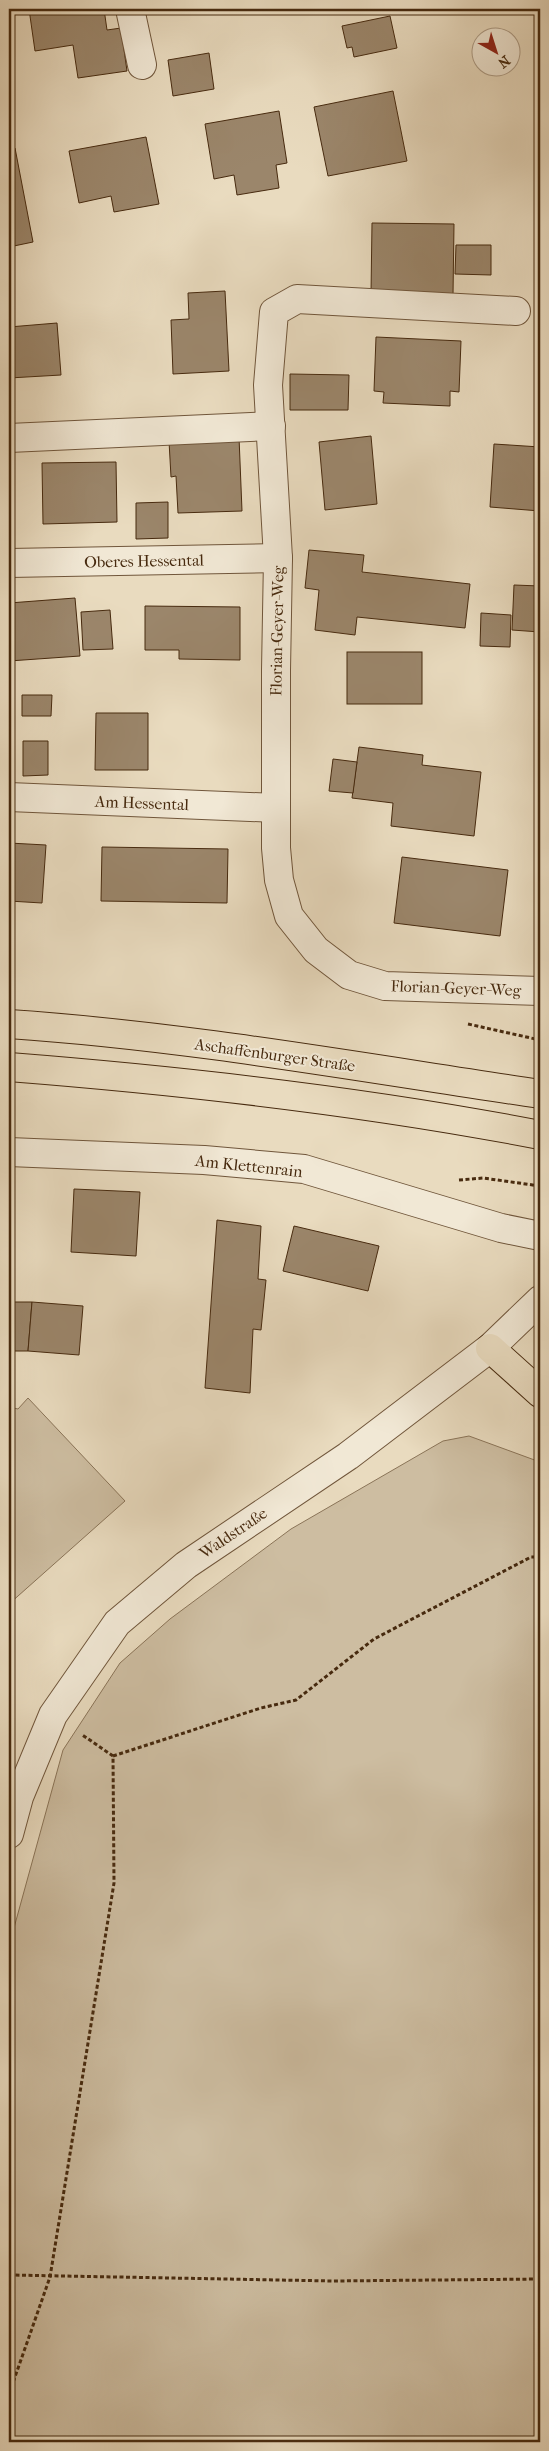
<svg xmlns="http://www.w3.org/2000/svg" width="549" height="2451" font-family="'IM FELL French Canon',serif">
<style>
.green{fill:#cdbda1;stroke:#8a7458}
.building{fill:#9b866b;stroke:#472a0f}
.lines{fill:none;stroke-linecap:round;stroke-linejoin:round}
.street-casing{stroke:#70563b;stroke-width:30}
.primary-casing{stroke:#472a0f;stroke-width:30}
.path{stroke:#472a0f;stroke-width:3;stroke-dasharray:4 2.5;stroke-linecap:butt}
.street{stroke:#f1e8d5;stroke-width:28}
.primary{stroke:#e9dbbf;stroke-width:28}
.labels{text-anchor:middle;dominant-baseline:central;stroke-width:4;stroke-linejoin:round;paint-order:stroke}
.street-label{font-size:16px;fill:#472a0f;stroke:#f1e8d5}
</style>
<rect width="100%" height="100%" fill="#e9dbbf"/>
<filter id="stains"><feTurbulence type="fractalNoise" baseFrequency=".004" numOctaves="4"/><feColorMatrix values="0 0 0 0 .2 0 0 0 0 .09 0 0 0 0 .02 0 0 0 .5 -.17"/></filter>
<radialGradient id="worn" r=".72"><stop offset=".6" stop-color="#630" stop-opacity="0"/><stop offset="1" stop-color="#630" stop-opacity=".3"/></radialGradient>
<g class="green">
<path d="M28,1398l97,103 -116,103v-197l9,2z"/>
<path d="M469,1436l71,26v980h-531v-496l54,-196 57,-87 50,-44 121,-90 152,-88z"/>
</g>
<g class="building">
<path d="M29,9h75l3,21 14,-2 6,43 -49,7 -5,-33 -38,6z"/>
<path d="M390,16l7,32 -43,9 -2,-10 -5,1 -5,-22z"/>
<path d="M209,53l5,36 -41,7 -5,-36z"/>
<path d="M393,91l14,70 -79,15 -14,-69z"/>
<path d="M279,111l8,52 -11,2 3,23 -42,7 -3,-20 -20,4 -9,-55z"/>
<path d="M146,137l13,67 -45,8 -3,-16 -32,7 -10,-52z"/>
<path d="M15,148l18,94 -24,5v-98z"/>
<path d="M372,223l82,1 -1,71 -82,-1z"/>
<path d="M456,245h35v30l-36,-1z"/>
<path d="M225,291l4,80 -56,3 -2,-54 18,-1 -1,-26z"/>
<path d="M57,323l4,52 -52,3v-51z"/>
<path d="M376,337l85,4 -2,51 -9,-1v15l-67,-3 1,-11 -10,-1z"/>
<path d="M290,374l59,1 -1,35h-58z"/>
<path d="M371,436l6,68 -52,6 -6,-68z"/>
<path d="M239,437l3,74 -64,2 -2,-37 -5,1 -2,-36z"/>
<path d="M494,444l46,3v64l-50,-4z"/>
<path d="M116,462l1,60 -74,2 -1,-61z"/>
<path d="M168,502v36l-32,1v-36z"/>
<path d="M309,550l55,5 -2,17 108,12 -5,44 -108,-11 -2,18 -40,-5 4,-40 -14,-2z"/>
<path d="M514,585l26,1v46l-28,-2z"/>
<path d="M75,598l5,58 -71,5v-58z"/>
<path d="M145,606l95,1v53l-61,-1v-9h-34z"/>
<path d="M110,610l3,39 -30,1 -2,-38z"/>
<path d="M481,613l30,2 -1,32 -30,-1z"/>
<rect x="347" y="652" width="75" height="52"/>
<path d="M22,695h30l-1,21h-29z"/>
<path d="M96,713h52v57h-53z"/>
<path d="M9,716l1,51h-1z"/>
<path d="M23,741h25v34l-25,1z"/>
<path d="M359,747l64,8 -1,10 59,7 -7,64 -83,-10 2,-23 -41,-5z"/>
<path d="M333,759l24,3 -4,31 -24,-2z"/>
<path d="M9,843l37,2 -4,58 -33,-2z"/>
<path d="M102,847l126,2 -1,54 -126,-2z"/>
<path d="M402,857l106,13 -8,66 -106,-13z"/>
<path d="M537,931h3v24h-4z"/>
<path d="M74,1189l66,3 -4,64 -65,-4z"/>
<path d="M217,1220l44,6 -3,53 8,1 -5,50 -8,-1 -3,64 -45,-5z"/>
<path d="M294,1226l85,20 -11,45 -85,-20z"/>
<path d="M9,1302h23l-4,49h-19z"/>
<path d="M32,1302l51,4 -4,49 -51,-4z"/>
</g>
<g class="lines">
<defs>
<g id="street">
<path d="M130,9l12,56"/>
<path d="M516,311l-219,-12 -23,13 -6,73 10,173 -2,112v178l3,32 10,36 27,34 33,25 36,11 155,5"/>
<path d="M9,438l262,-12"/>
<path d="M9,563l269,-5"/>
<path d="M9,797l267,11"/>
<path d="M9,1152l195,8 100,9 197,59 39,8"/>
<path d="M9,1834l10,-37 34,-82 64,-92 69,-58 162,-109 142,-108 50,-48"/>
</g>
<g id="primary">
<path d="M9,1024c178,12 355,44 531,70"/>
<path d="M9,1067c178,14 356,34 531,68"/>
<path d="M490,1348l50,45"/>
</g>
</defs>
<use href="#street" class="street-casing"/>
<use href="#primary" class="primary-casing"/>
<g class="path">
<path d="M468,1024l72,16"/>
<path d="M459,1180l24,-2 57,8"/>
<path d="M113,1756l148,-48 35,-8 78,-61 157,-82h9"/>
<path d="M9,2275l324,6 207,-2"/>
<path d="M9,2394l41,-117 64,-394 -1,-127 -32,-22"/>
</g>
<use href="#street" class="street"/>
<use href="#primary" class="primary"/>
</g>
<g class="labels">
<g class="street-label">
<text transform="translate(144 561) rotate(-1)">Oberes Hessental</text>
<text transform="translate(277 631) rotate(-89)">Florian-Geyer-Weg</text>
<text transform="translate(142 803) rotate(2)">Am Hessental</text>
<text transform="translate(456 988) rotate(2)">Florian-Geyer-Weg</text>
<text transform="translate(275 1055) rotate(8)">Aschaffenburger Straße</text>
<text transform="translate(249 1166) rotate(6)">Am Klettenrain</text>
<text transform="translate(233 1533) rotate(-34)">Waldstraße</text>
</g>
</g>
<rect width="549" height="2451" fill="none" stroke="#e9dbbf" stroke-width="30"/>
<rect x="10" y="10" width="529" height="2431" fill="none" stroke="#472a0f" stroke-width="2.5"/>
<rect x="15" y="15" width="519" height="2421" fill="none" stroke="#472a0f"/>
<g transform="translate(496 52) rotate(141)"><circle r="24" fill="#f1e8d5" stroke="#ad9c86"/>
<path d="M0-4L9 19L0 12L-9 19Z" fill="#8f2418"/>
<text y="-8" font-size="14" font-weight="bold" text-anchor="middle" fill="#472a0f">N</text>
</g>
<rect width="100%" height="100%" filter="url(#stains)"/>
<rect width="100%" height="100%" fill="url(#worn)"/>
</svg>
